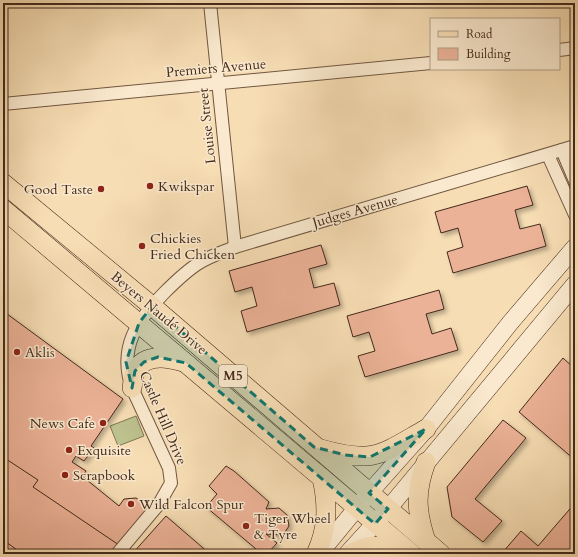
<svg xmlns="http://www.w3.org/2000/svg" width="578" height="557" font-family="Cardo,serif">
<style>
.green{fill:#bcc18e;stroke:#807654}
.building{fill:#ecb297;stroke:#442a1b;filter:url(#shadow)}
.lines{fill:none;stroke-linecap:round;stroke-linejoin:round}
.minor-casing{stroke:#715741;stroke-width:14}
.secondary-casing{stroke:#442a1b;stroke-width:18}
.primary-casing{stroke:#442a1b;stroke-width:20}
.minor{stroke:#fae9ce;stroke-width:12}
.secondary{stroke:#fae9ce;stroke-width:17}
.primary{stroke:#f7ddb4;stroke-width:19}
.marked{fill:#0f766e;fill-opacity:0.2;stroke:#0f766e;stroke-width:3;stroke-dasharray:8 5;stroke-linejoin:round}
.poi-dot{fill:#8f2418;stroke:#fae9ce;stroke-width:1.5}
.labels{text-anchor:middle;dominant-baseline:central;stroke-width:3;stroke-linejoin:round;paint-order:stroke}
.shield{fill:#fae9ce;stroke:#7b6351;stroke-width:1}
.shield-label{font-size:13px;font-weight:bold;fill:#442a1b}
.street-label{font-size:14px;fill:#442a1b;stroke:#fae9ce}
.poi-label{font-size:14px;fill:#442a1b;stroke:#fae9ce;text-anchor:start}
</style>
<defs>
<filter id="shadow"><feDropShadow dx="3" dy="3" stdDeviation="2" flood-color="#0004"/></filter>
</defs>
<rect width="100%" height="100%" fill="#f7ddb4"/>
<filter id="stains"><feTurbulence type="fractalNoise" baseFrequency=".005" numOctaves="4"/><feColorMatrix values="0 0 0 0 .2 0 0 0 0 .09 0 0 0 0 .02 0 0 0 .5 -.17"/></filter>
<radialGradient id="worn" r=".72"><stop offset=".6" stop-color="#630" stop-opacity="0"/><stop offset="1" stop-color="#630" stop-opacity=".3"/></radialGradient>
<path class="green" d="M136,416l8,20 -26,10 -8,-20z"/>
<g class="building">
<path d="M527,186l6,19 -18,5 5,19 20,-5 6,22 -93,27 -6,-21 16,-5 -5,-19 -17,5 -6,-21z"/>
<path d="M321,245l6,19 -18,5 5,19 20,-5 6,22 -93,27 -6,-21 16,-5 -5,-19 -17,5 -6,-21z"/>
<path d="M439,290l5,19 -18,5 6,20 19,-6 7,22 -93,27 -7,-21 17,-5 -6,-19 -16,5 -6,-21z"/>
<path d="M3,311l120,88 -32,47 3,2 -10,13 -8,-5 -4,6 14,9 -4,5 37,30 5,-7 12,-1 15,10 -36,46h-102l-10,-6z"/>
<path d="M563,358l12,11v91l-56,-48z"/>
<path d="M503,420l23,18 -51,61 27,22 -19,21 -31,-25 -5,-30z"/>
<path d="M3,457l35,23 -5,7 86,58 -8,9h-88l-20,-14z"/>
<path d="M226,466l8,5 35,31 -3,7 13,-1 8,7 2,11 -6,9 -17,-1 11,9 -10,11h-5l-56,-47 11,-13 -8,-8z"/>
<path d="M575,503v51h-72v-2l18,-21 17,15z"/>
<path d="M166,516l44,38h-78z"/>
</g>
<g class="lines">
<defs>
<g id="minor">
<path d="M210,3l25,244"/>
<path d="M559,50l16,-2"/>
<path d="M3,104l428,-41"/>
<path d="M562,150l13,31"/>
<path d="M548,155l27,60"/>
<path d="M117,554l42,-50 12,-21 -2,-15 -37,-80c-14,-41 5,-67 32,-95 11,-11 22,-22 35,-30 11,-7 24,-11 36,-16l340,-101"/>
</g>
<g id="secondary">
<path d="M319,554l50,-61 57,-64 84,-106 65,-76"/>
<path d="M347,554l41,-45 187,-225"/>
</g>
<g id="primary">
<path d="M3,183l149,123 289,248"/>
<path d="M3,209l409,345"/>
<path d="M132,388c1,-5 1,-11 3,-16 9,-19 32,-15 48,-10"/>
<path d="M321,449c53,15 59,6 105,-20"/>
<path d="M426,541c-10,-30 -11,-49 0,-79"/>
<path d="M316,554c12,-26 12,-48 6,-76"/>
<path d="M350,554c19,-10 24,-11 43,0"/>
</g>
</defs>
<use href="#minor" class="minor-casing"/>
<use href="#secondary" class="secondary-casing"/>
<use href="#primary" class="primary-casing"/>
<use href="#minor" class="minor"/>
<use href="#secondary" class="secondary"/>
<use href="#primary" class="primary"/>
</g>
<path class="marked" d="M152,306l162,141 31,8 25,2 56,-28 -57,64 19,16 -13,15 -189,-161 -28,-6 -14,5 -9,9 -3,17 -6,-26 13,-39z"/>
<g class="poi-dot">
<circle cx="150" cy="186" r="4"/>
<circle cx="101" cy="189" r="4"/>
<circle cx="142" cy="246" r="4"/>
<circle cx="17" cy="352" r="4"/>
<circle cx="103" cy="423" r="4"/>
<circle cx="69" cy="450" r="4"/>
<circle cx="65" cy="475" r="4"/>
<circle cx="131" cy="504" r="4"/>
<circle cx="246" cy="526" r="4"/>
</g>
<g class="labels">
<rect class="shield" x="219" y="365" width="28" height="22" rx="3"/>
<g class="shield-label">
<text x="233" y="376">M5</text>
</g>
<g class="street-label">
<text transform="translate(216 68) rotate(-5)">Premiers Avenue</text>
<text transform="translate(207 126) rotate(-96)">Louise Street</text>
<text transform="translate(355 211) rotate(-16)">Judges Avenue</text>
<text transform="translate(159 313) rotate(40)">Beyers Naudé Drive</text>
<text transform="translate(163 418) rotate(67)">Castle Hill Drive</text>
</g>
<g class="poi-label">
<text x="158" y="186">Kwikspar</text>
<text x="93" y="189" text-anchor="end">Good Taste</text>
<text x="150" y="238">Chickies<tspan x="150" dy="16">Fried Chicken</tspan></text>
<text x="25" y="352">Aklis</text>
<text x="95" y="423" text-anchor="end">News Cafe</text>
<text x="77" y="450">Exquisite</text>
<text x="73" y="475">Scrapbook</text>
<text x="139" y="504">Wild Falcon Spur</text>
<text x="254" y="518">Tiger Wheel<tspan x="254" dy="16">&amp; Tyre</tspan></text>
</g>
</g>
<rect width="578" height="557" fill="none" stroke="#f7ddb4" stroke-width="16"/>
<rect x="4" y="4" width="570" height="549" fill="none" stroke="#442a1b" stroke-width="2"/>
<rect x="8" y="8" width="562" height="541" fill="none" stroke="#442a1b"/>
<rect x="430" y="18" width="130" height="52" fill="#fae9ce" stroke="#b19d86"/>
<rect x="438" y="31" width="20" height="6" fill="#f7ddb4" stroke="#b19d86"/>
<text x="466" y="38" font-size="12" fill="#442a1b">Road</text>
<rect x="438" y="48" width="20" height="12" fill="#ecb297" stroke="#b19d86"/>
<text x="466" y="58" font-size="12" fill="#442a1b">Building</text>
<rect width="100%" height="100%" filter="url(#stains)"/>
<rect width="100%" height="100%" fill="url(#worn)"/>
</svg>
